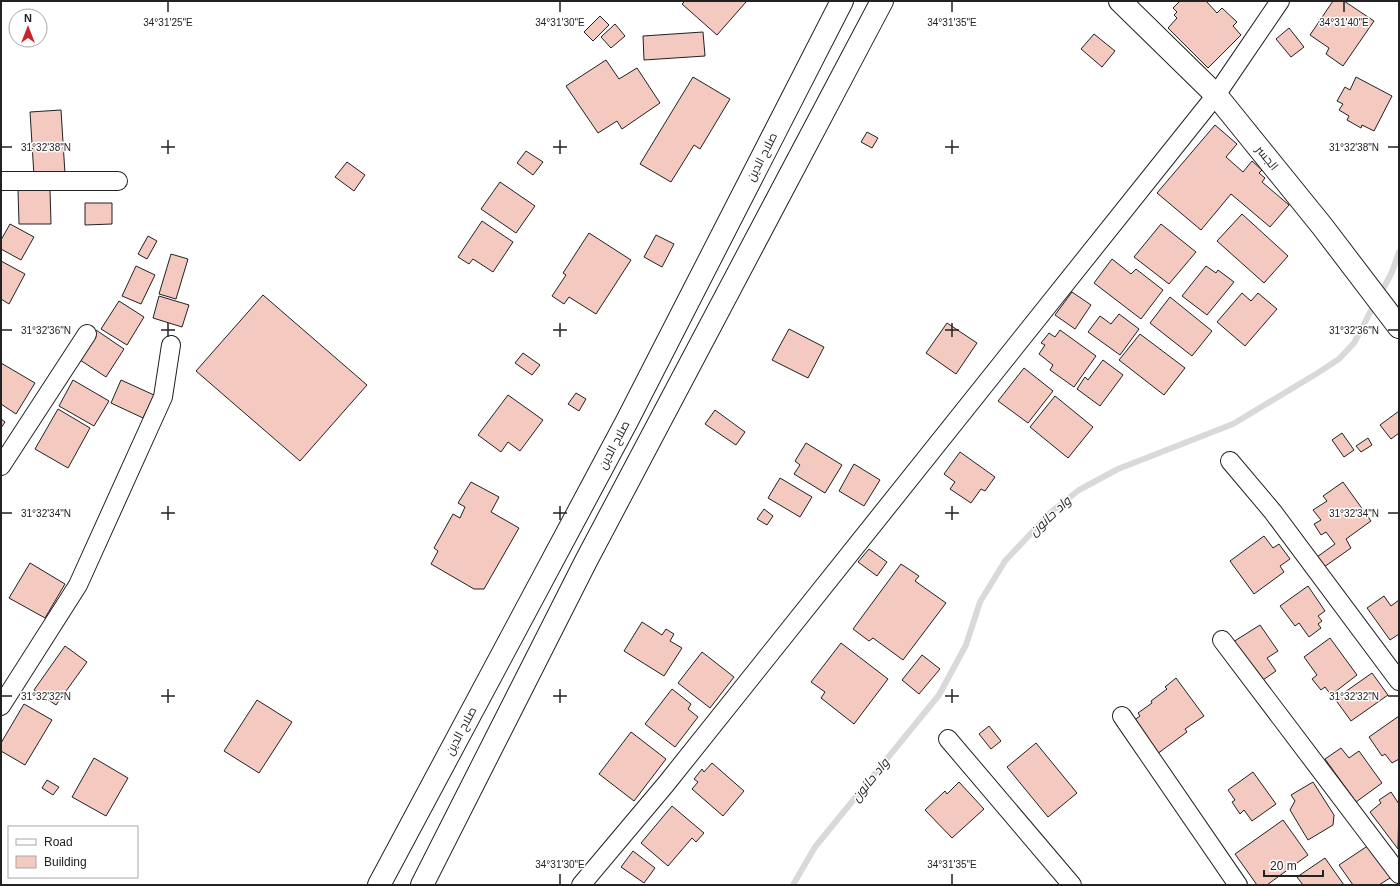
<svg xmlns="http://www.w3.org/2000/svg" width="1400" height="886" font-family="Helvetica,Cairo,sans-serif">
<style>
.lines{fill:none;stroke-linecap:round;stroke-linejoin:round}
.stream{stroke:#d9d9d9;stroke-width:6}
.building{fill:#f3c9c0;stroke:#222}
.minor-casing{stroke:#222;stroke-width:20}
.tertiary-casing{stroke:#222;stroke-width:24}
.trunk-casing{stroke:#222;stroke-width:24}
.minor{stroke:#fff;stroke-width:18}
.tertiary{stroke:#fff;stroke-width:22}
.trunk{stroke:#fff;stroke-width:22}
.ticks{fill:none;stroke:#222;stroke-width:1.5}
.labels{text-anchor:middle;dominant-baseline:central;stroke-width:3;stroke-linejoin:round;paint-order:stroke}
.street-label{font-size:12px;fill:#222;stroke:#fff}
.water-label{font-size:13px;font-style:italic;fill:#222;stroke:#fff}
.ticks-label{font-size:10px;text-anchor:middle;fill:#222;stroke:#fff;stroke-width:3;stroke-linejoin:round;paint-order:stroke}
</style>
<rect width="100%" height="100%" fill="#fff"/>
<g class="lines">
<g class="stream">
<path d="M1380,295l12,-23 7,-20"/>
<path d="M793,885l22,-38 124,-152 27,-50 14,-43 25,-41 46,-49 28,-22 39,-21 115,-45 83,-50 23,-15 15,-16 21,-40"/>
</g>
</g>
<g class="building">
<path d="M685,1h60l1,1 -29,33 -35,-31z"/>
<path d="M1180,1h26l11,12 5,-5 15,14 -4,4 8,9 -33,33 -40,-40 9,-10 -3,-3 3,-3 -4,-4z"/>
<path d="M1333,1h11l30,20 -31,45 -17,-12 3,-6 -19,-13z"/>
<path d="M600,16l9,9 -16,16 -9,-9z"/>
<path d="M615,24l10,12 -14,12 -10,-11z"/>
<path d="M1289,28l15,19 -13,10 -15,-18z"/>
<path d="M703,32l2,24 -61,4 -1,-24z"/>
<path d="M1094,34l21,17 -13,16 -21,-18z"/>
<path d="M606,60l13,19 18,-11 23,35 -38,26 -5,-8 -19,12 -32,-47z"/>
<path d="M693,77l37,22 -30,50 -6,-4 -23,37 -31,-18z"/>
<path d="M1356,77l36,19 -18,35 -12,-6 -1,3 -14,-8 2,-4 -10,-6 4,-6 -6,-3 8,-14 5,3z"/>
<path d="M61,110l4,64 -31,2 -4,-64z"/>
<path d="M1215,125l22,19 -11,13 17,15 9,-11 10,9 -3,3 6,5 -3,4 27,23 -19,22 -39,-33 -30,36 -44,-37z"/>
<path d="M867,132l11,6 -6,10 -11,-6z"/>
<path d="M526,151l17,11 -10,13 -16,-12z"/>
<path d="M347,162l18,13 -11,16 -19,-14z"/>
<path d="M500,182l35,24 -19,27 -35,-24z"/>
<path d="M18,190h32l1,34h-32z"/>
<path d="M85,203h27v21l-27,1z"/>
<path d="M1242,214l46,42 -24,27 -47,-42z"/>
<path d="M482,221l31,21 -20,30 -20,-13 -4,5 -11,-7z"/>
<path d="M10,224l24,13 -13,23 -20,-11v-9z"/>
<path d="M1161,224l35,28 -27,32 -35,-27z"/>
<path d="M589,233l42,27 -35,54 -27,-17 -5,7 -12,-8 14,-21 -3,-2z"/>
<path d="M656,235l18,9 -12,23 -18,-10z"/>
<path d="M148,236l9,5 -10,18 -9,-5z"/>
<path d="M171,254l17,5 -12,40 -17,-5z"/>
<path d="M1112,259l19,15 5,-5 27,21 -22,29 -47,-36z"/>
<path d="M1,261l24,13 -16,30 -8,-5z"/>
<path d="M136,266l19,9 -14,29 -19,-8z"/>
<path d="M1206,266l10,7 2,-3 16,12 -27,33 -25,-19z"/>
<path d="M1072,292l19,13 -16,24 -20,-14z"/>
<path d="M1242,293l9,8 7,-8 19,16 -32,37 -28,-24z"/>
<path d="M263,295l104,90 -67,76 -104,-90z"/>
<path d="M159,296l30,9 -7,22 -29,-9z"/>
<path d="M1170,297l42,34 -20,25 -42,-33z"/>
<path d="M119,301l25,16 -17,28 -26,-16z"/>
<path d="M1119,314l20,15 -19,26 -32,-23 12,-16 11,8z"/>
<path d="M947,323l30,20 -21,31 -30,-21z"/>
<path d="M789,329l35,18 -16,31 -36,-18z"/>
<path d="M96,330l28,19 -18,28 -29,-19z"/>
<path d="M1060,330l36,26 -22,31 -24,-17 3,-5 -14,-11 6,-9 -4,-2 8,-10 6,4z"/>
<path d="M1140,334l45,34 -21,27 -45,-35z"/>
<path d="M523,353l17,12 -8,10 -17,-12z"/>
<path d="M1103,360l20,15 -23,31 -23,-17 8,-12 3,3z"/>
<path d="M1,363l34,20 -19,31 -15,-10z"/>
<path d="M1024,368l29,23 -25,32 -30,-22z"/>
<path d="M73,380l36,21 -15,25 -35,-20z"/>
<path d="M121,380l33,15 -11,23 -32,-15z"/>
<path d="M576,393l10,6 -7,12 -11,-7z"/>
<path d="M508,395l35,25 -23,31 -12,-9 -7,10 -23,-17z"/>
<path d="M1055,396l38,31 -25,31 -38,-31z"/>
<path d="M58,409l32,19 -22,40 -33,-19z"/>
<path d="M715,410l30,22 -9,13 -31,-21z"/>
<path d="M1399,411v22l-8,6 -11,-14z"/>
<path d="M1,419l4,3 -4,6z"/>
<path d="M1342,433l12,17 -10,7 -12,-17z"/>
<path d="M1368,438l4,7 -11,7 -5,-6z"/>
<path d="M806,443l36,22 -17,28 -31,-19 6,-9 -5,-4z"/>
<path d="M960,452l35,25 -10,14 -4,-2 -10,14 -21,-14 5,-7 -11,-8z"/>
<path d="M854,464l26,16 -16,26 -25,-15z"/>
<path d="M780,478l32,19 -12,20 -32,-19z"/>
<path d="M471,482l28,15 -8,15 28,16 -35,61h-10l-43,-25 7,-13 -4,-3 19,-34 7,4 5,-11 -7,-4z"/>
<path d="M1343,482l28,39 -25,18 5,9 -27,19 -7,-10 18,-13 -9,-12 -5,3 -7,-11 7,-4 -8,-10 14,-9 -4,-5z"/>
<path d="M764,509l9,7 -6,9 -10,-6z"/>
<path d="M1264,536l9,12 6,-4 11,15 -10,7 4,6 -30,22 -24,-33z"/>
<path d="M869,549l18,13 -10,14 -19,-14z"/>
<path d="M30,563l35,21 -20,34 -36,-20z"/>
<path d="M901,564l18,12 -4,5 31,22 -43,57 -30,-22 -4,3 -16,-12z"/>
<path d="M1308,586l17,25 -7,5 4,5 -4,3 3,4 -12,9 -10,-14 -4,3 -15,-20z"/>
<path d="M1384,596l7,10 8,-6v34l-9,6 -23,-32z"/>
<path d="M642,622l20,13 4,-6 8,5 -4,7 12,7 -18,28 -40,-25z"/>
<path d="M1260,625l18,26 -11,7 9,13 -16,11 -27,-40z"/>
<path d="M1330,638l27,37 -26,20 -6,-8 -4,3 -9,-11 5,-4 -13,-18z"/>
<path d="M841,643l47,36 -34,45 -33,-26 4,-6 -14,-10z"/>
<path d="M65,646l22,16 -31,43 -22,-15z"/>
<path d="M702,652l32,25 -24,31 -32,-25z"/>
<path d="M922,655l18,14 -21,25 -17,-14z"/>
<path d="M1372,673l16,22 -37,26 -16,-22z"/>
<path d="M1176,678l28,38 -19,13 2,3 -30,22 -24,-33 7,-5 -2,-3 14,-10 -1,-2 16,-12 -2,-2z"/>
<path d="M672,689l19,15 -3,5 10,8 -23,30 -30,-23z"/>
<path d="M257,700l35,22 -33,51 -35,-22z"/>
<path d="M24,704l28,16 -27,45 -24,-14v-8z"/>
<path d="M1399,716v43l-7,4 -7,-9 -3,2 -13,-19z"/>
<path d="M989,726l12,15 -10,8 -12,-15z"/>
<path d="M631,732l35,27 -32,42 -35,-27z"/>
<path d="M1036,743l41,50 -29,24 -41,-50z"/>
<path d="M1341,748l8,10 10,-7 23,32 -26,19 -31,-43z"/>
<path d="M94,758l34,20 -22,38 -34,-19z"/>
<path d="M712,763l32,28 -21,25 -31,-27 6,-7 -4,-3 8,-10 2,3z"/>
<path d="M1253,772l23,32 -24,17 -8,-11 -4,4 -8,-12 3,-2 -7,-10z"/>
<path d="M47,780l12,7 -6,8 -11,-7z"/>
<path d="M959,782l25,27 -32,29 -27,-28 20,-19 2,3z"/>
<path d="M1313,782l21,33 -1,10 -25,15 -18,-30 5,-9 -4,-6z"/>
<path d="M1391,792l8,12 -1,45 -28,-37 11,-9 -2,-3z"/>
<path d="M672,806l32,27 -8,9 -4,-4 -24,28 -27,-23z"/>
<path d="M1283,820l25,35 -41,30h-10l-22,-31z"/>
<path d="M1372,843l21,33 -14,9h-26l-14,-20z"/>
<path d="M633,851l22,17 -11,15 -23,-16z"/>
<path d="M1325,858l19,27h-41l-6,-8z"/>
</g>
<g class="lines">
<defs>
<g id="minor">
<path d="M1,181h117"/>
<path d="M1230,461l43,51 126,169"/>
<path d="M1,466l86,-132"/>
<path d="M1222,640l177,234"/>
<path d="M1,706l77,-121 85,-188 8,-52"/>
<path d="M1122,716l116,169"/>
<path d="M948,739l124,146"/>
<path d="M581,885l85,-101 550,-689 64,-94"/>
</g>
<path id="tertiary" d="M1120,1l96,94 106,131 77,101"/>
<g id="trunk">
<path d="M379,885l248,-464 215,-420"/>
<path d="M422,885l164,-324 296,-560"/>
</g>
</defs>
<use href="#minor" class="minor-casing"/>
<use href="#tertiary" class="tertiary-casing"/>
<use href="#trunk" class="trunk-casing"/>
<use href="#minor" class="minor"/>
<use href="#tertiary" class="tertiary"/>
<use href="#trunk" class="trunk"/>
</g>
<path class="ticks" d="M168,2v10M560,2v10M952,2v10M1344,2v10M168,140v14M560,140v14M952,140v14M2,147h10M161,147h14M553,147h14M945,147h14M1388,147h10M168,323v14M560,323v14M952,323v14M2,330h10M161,330h14M553,330h14M945,330h14M1388,330h10M168,506v14M560,506v14M952,506v14M2,513h10M161,513h14M553,513h14M945,513h14M1388,513h10M168,689v14M560,689v14M952,689v14M2,696h10M161,696h14M553,696h14M945,696h14M1388,696h10M560,874v10M952,874v10"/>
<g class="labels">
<g class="street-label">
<text transform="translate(762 157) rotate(-63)">صلاح الدين</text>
<text transform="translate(1267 158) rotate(51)">الجسر</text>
<text transform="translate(614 445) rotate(-62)">صلاح الدين</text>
<text transform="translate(461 731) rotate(-62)">صلاح الدين</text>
</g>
<g class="water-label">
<text transform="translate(1050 516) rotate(-43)">واد حانون</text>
<text transform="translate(870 780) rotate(-51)">واد حانون</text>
</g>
</g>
<g class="ticks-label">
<text x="168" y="26">34°31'25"E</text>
<text x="560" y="26">34°31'30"E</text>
<text x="952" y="26">34°31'35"E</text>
<text x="1344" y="26">34°31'40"E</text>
<text x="46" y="151">31°32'38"N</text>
<text x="1354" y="151">31°32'38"N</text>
<text x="46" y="334">31°32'36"N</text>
<text x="1354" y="334">31°32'36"N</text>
<text x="46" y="517">31°32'34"N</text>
<text x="1354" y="517">31°32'34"N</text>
<text x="46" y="700">31°32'32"N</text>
<text x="1354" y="700">31°32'32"N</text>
<text x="560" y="868">34°31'30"E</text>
<text x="952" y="868">34°31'35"E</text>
</g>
<rect width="1400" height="886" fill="none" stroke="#222222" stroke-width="4"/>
<rect x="8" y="826" width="130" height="52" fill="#ffffff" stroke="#a7a7a7"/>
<rect x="16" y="839" width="20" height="6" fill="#ffffff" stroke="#a7a7a7"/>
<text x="44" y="846" font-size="12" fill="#222222">Road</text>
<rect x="16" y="856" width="20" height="12" fill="#f3c9c0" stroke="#a7a7a7"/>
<text x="44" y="866" font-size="12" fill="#222222">Building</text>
<g transform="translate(28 28)"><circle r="19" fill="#ffffff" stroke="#a7a7a7"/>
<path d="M0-3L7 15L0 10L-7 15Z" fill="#c62828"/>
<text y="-6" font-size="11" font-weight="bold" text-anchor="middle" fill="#222222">N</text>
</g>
<path d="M1264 870v6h59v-6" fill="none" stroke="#222222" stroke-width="2"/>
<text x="1270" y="870" font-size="12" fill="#222222" stroke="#ffffff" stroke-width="3" paint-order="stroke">20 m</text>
</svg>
